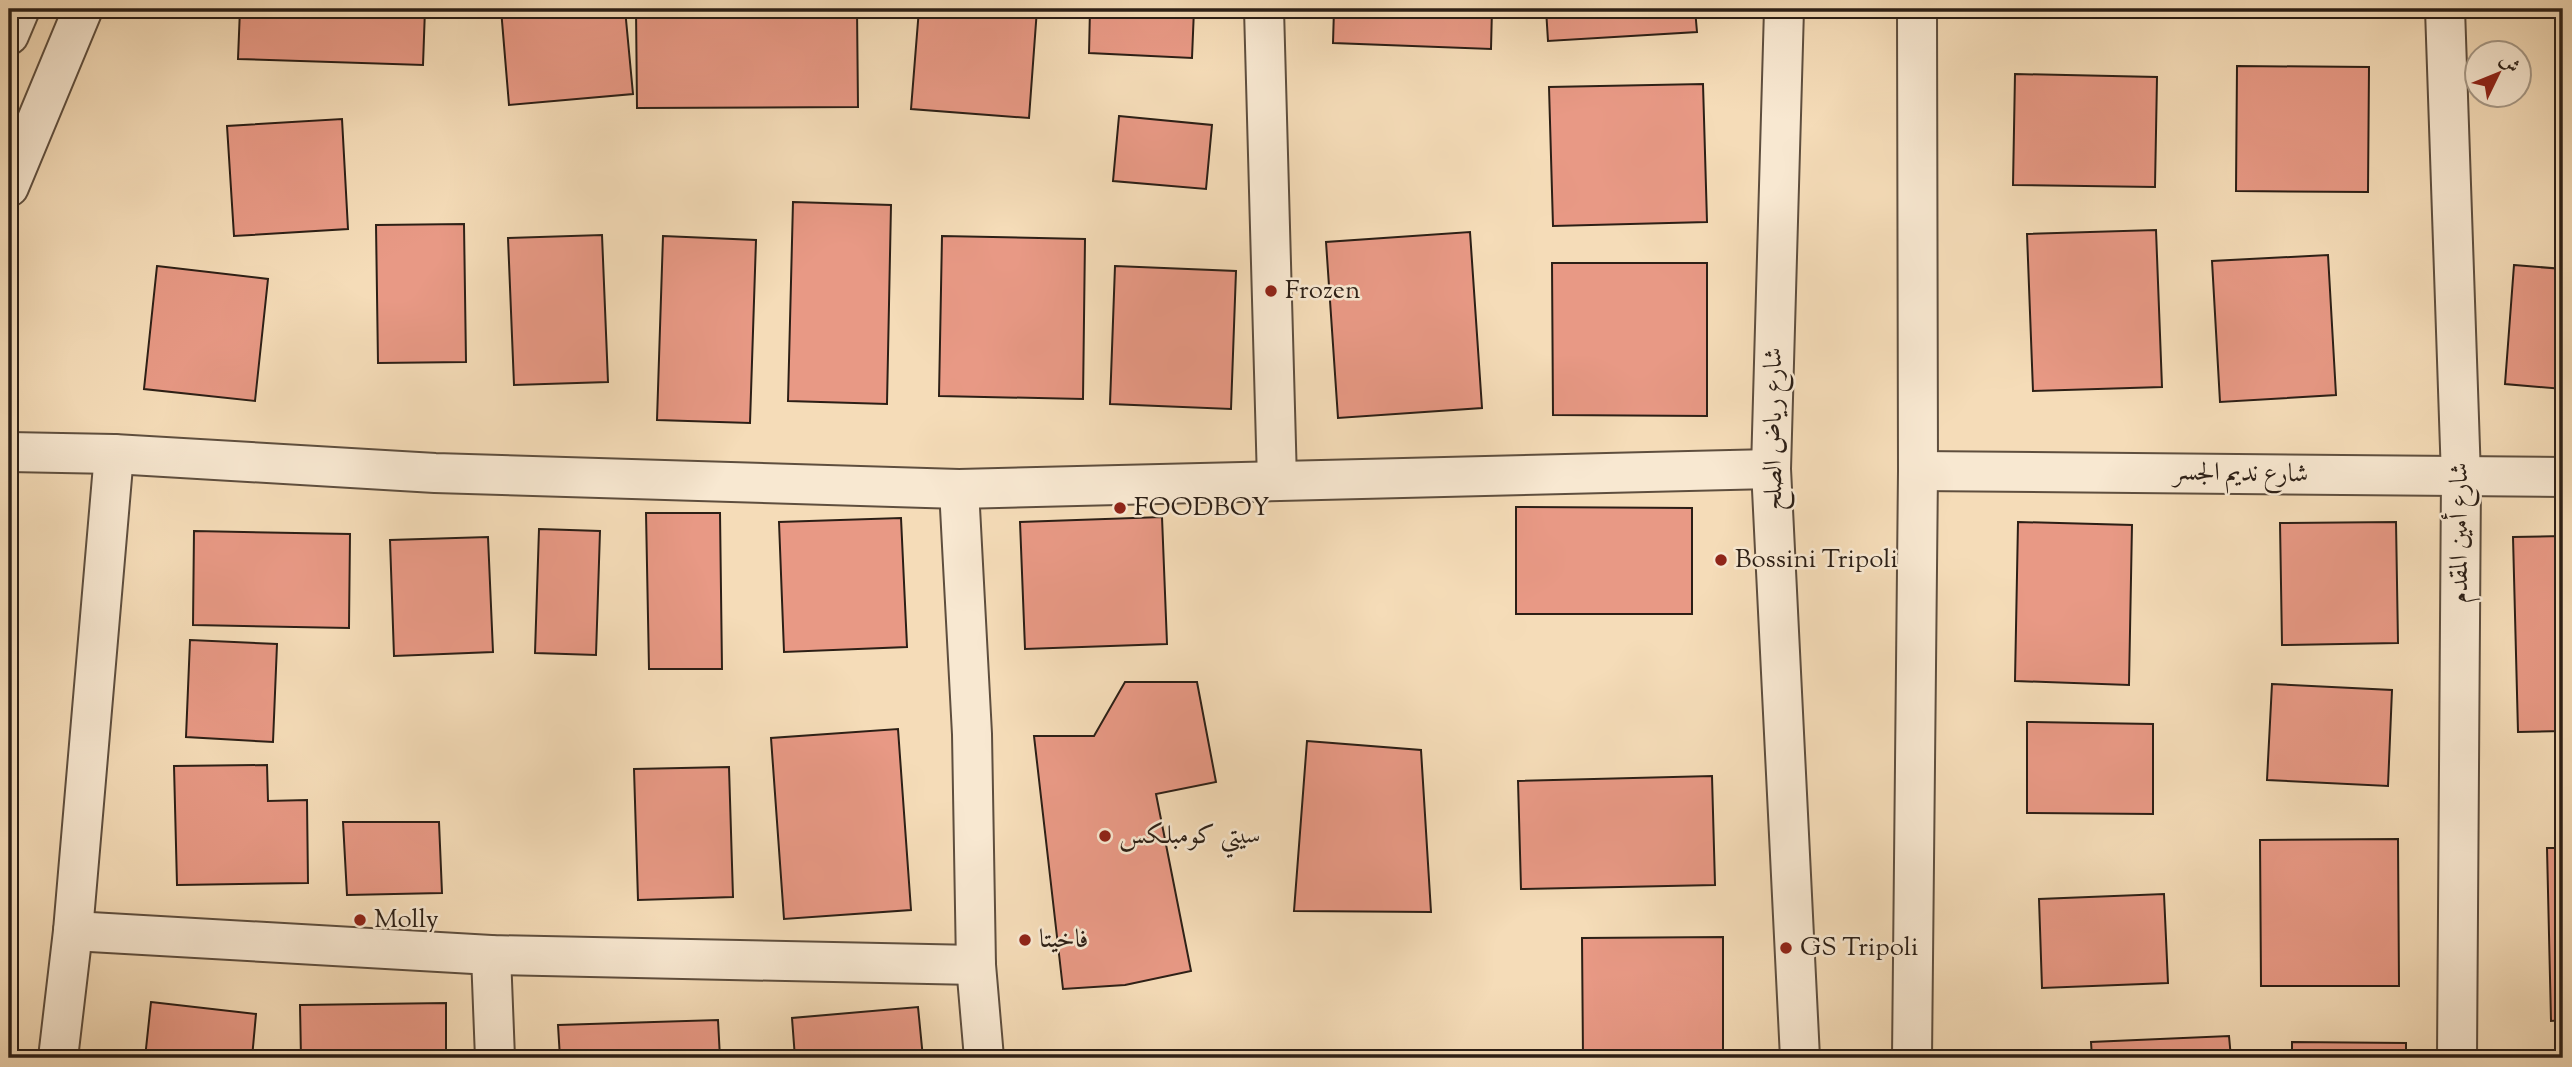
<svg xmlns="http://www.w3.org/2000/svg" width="2572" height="1067" font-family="'Sorts Mill Goudy',Amiri,serif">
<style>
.building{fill:#e89985;stroke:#2c1f16;stroke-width:2}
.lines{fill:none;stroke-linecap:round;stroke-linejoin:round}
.minor-casing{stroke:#5e4e3e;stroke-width:42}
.tertiary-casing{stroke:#5e4e3e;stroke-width:42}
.minor{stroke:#f8e8d1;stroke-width:38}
.tertiary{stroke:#f8e8d1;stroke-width:38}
.poi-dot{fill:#8f2418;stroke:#f8e8d1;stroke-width:2.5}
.labels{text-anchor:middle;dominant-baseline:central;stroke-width:5;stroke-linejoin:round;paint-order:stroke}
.poi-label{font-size:26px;fill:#2c1f16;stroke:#f8e8d1;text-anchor:start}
.street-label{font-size:26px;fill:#2c1f16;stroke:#f8e8d1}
</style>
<rect width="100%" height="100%" fill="#f5dcb8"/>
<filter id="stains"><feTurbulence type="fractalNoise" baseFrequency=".00286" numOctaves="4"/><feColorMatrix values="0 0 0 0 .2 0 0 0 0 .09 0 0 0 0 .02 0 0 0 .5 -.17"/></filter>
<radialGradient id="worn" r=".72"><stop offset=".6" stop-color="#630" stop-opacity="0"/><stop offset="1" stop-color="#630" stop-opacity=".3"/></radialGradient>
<g class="building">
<path d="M240,9h185l-2,56 -185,-6z"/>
<path d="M501,9h124l8,85 -124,11z"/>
<path d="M636,9h221l1,98 -221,1z"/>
<path d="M919,9h118l-8,109 -118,-9z"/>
<path d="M1090,9h104l-2,49 -103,-5z"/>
<path d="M1334,9h158l-1,40 -158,-6z"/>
<path d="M1546,9h149l2,23 -149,9z"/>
<path d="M2237,66l132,1 -1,125 -132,-1z"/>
<path d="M2015,74l142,3 -2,110 -142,-2z"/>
<path d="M1703,84l4,138 -154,4 -4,-139z"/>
<path d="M1119,116l93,9 -6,64 -93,-8z"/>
<path d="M342,119l6,110 -114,7 -7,-110z"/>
<path d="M793,202l98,3 -4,199 -99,-3z"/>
<path d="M464,224l2,138 -88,1 -2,-138z"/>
<path d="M2156,230l6,157 -129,4 -6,-157z"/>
<path d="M1470,232l12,176 -144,10 -12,-176z"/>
<path d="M602,235l6,147 -94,3 -6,-147z"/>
<path d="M663,236l93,4 -6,183 -93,-3z"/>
<path d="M942,236l143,3 -2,160 -144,-3z"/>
<path d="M2328,255l8,140 -116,7 -8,-141z"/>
<path d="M1552,263h155v153l-154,-1z"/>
<path d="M2514,265l49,4v120l-58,-5z"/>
<path d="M157,266l111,13 -13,122 -111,-12z"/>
<path d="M1115,266l121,5 -5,138 -121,-5z"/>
<path d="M1516,507l176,1v106h-176z"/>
<path d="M646,513h74l2,156h-73z"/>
<path d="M1162,517l5,127 -142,5 -5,-127z"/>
<path d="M901,518l6,129 -123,5 -5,-130z"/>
<path d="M2018,522l114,3 -3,160 -114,-4z"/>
<path d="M2396,522l2,121 -116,2 -2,-122z"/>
<path d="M539,529l61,2 -4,124 -61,-2z"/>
<path d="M194,531l156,3 -1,94 -156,-3z"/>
<path d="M2563,536v195l-45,1 -5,-195z"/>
<path d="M488,537l5,115 -99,4 -4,-116z"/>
<path d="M190,640l87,4 -4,98 -87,-5z"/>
<path d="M1125,682h72l19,100 -60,12 35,177 -66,14 -62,4 -29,-253h60z"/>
<path d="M2272,684l120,6 -4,96 -121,-6z"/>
<path d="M2027,722l126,2v90l-126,-1z"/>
<path d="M898,729l13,181 -127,9 -13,-181z"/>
<path d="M1307,741l114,9 10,162 -137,-1z"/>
<path d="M267,765l1,36 39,-1 1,83 -131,2 -3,-119z"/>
<path d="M729,767l4,130 -95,3 -4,-131z"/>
<path d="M1712,776l3,109 -194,4 -3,-108z"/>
<path d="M343,822h96l3,71 -95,2z"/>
<path d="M2398,839l1,147h-138l-1,-146z"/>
<path d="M2547,848h16v172l-12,1z"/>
<path d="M2164,894l4,89 -126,5 -3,-89z"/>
<path d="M1723,937v121h-140l-1,-120z"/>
<path d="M151,1002l105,12 -4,44h-107z"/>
<path d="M446,1003v55h-145l-1,-53z"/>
<path d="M918,1007l5,51h-128l-3,-40z"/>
<path d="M718,1020l2,38h-160l-2,-33z"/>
<path d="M2229,1036l2,22h-139l-1,-16z"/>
<path d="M2292,1042l114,1v15h-114z"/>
</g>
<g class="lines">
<defs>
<g id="minor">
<path d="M1264,9l13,472"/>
<path d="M2445,9l16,468 -4,581"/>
<path d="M9,452l105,2 321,19 524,16 812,-20"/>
<path d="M1918,471l645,6"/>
<path d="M959,489l13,245 4,231 8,93"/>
<path d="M73,931l418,24 485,10"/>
<path d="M491,955l4,103"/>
<path d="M58,1058l15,-127 41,-477"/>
</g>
<g id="tertiary">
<path d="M1784,9l-13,460 29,589"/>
<path d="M9,35l11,-26"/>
<path d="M9,187l74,-178"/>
<path d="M1912,1058l6,-587 -1,-462"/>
</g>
</defs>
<use href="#minor" class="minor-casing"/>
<use href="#tertiary" class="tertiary-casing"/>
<use href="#minor" class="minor"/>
<use href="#tertiary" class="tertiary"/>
</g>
<g class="poi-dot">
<circle cx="1271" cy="291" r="7"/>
<circle cx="1120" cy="508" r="7"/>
<circle cx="1721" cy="560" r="7"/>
<circle cx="1105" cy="836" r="7"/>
<circle cx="360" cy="920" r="7"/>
<circle cx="1025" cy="940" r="7"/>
<circle cx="1786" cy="948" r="7"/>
</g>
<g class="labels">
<g class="poi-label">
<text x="1285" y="291">Frozen</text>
<text x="1134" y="508">FOODBOY</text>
<text x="1735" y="560">Bossini Tripoli</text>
<text x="1119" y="836">سيتي كومبلكس</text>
<text x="374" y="920">Molly</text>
<text x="1039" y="940">فاخيتا</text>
<text x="1800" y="948">GS Tripoli</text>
</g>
<g class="street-label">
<text transform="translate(1774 429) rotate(-90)">شارع رياض الصلح</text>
<text transform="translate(2241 474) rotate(1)">شارع نديم الجسر</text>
<text transform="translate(2460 533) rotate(-90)">شارع أمين المقدم</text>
</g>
</g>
<rect width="2572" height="1067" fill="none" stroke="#f5dcb8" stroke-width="35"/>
<rect x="10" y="10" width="2551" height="1046" fill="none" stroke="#2c1f16" stroke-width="3.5"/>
<rect x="18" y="18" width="2537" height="1032" fill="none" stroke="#2c1f16" stroke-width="2"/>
<g transform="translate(2498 74) rotate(47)"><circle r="33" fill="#f8e8d1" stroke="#a69886" stroke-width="2"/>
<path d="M0-5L12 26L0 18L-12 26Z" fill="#8f2418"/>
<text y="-10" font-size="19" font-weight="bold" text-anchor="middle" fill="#2c1f16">ش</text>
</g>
<rect width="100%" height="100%" filter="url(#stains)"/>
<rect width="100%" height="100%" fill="url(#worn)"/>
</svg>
